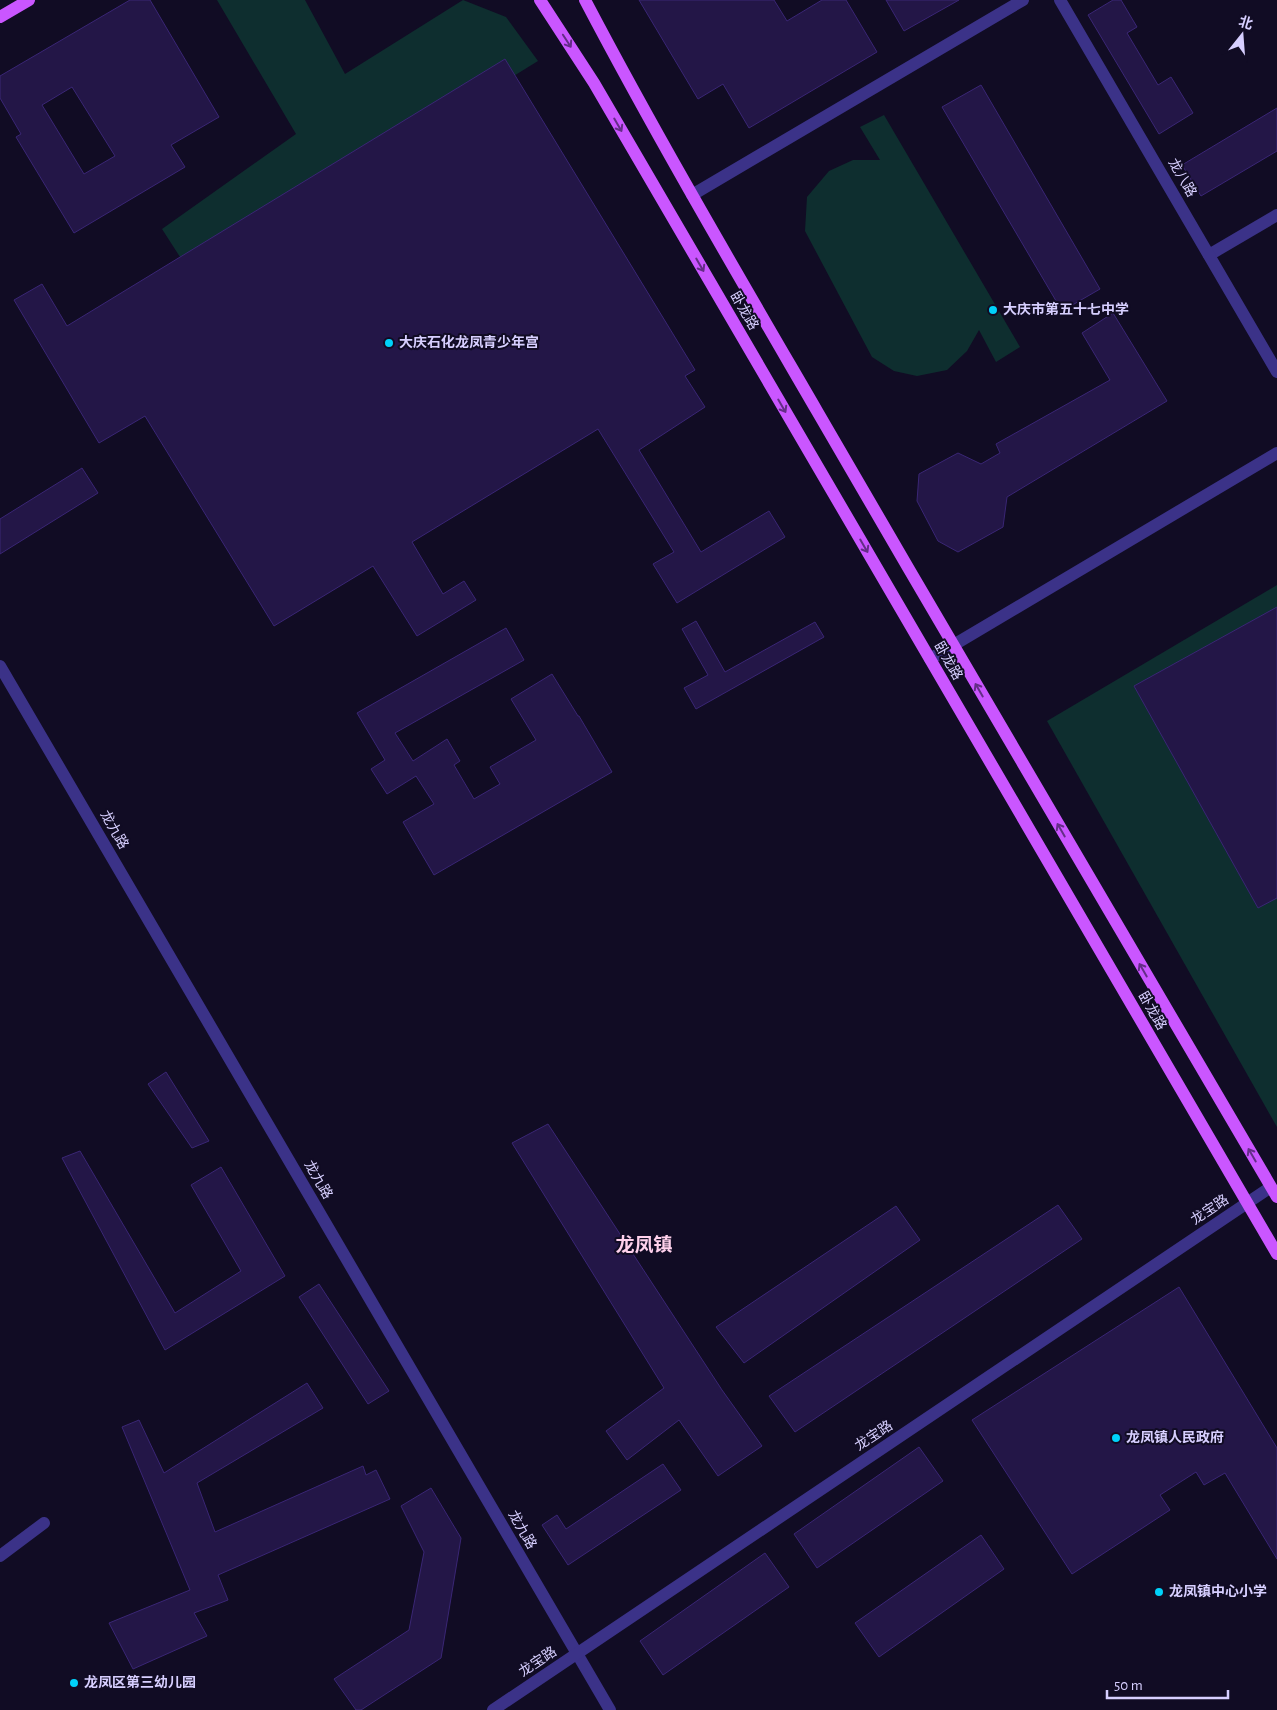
<svg xmlns="http://www.w3.org/2000/svg" width="1277" height="1710" font-family="'Alegreya Sans','Noto Sans SC',sans-serif">
<style>
.green{fill:#0e2e2f}
.building{fill:#231647;stroke:#3a2675;fill-rule:evenodd}
.lines{fill:none;stroke-linecap:round;stroke-linejoin:round}
.minor{stroke:#3b3288;stroke-width:12}
.tertiary{stroke:#3b3288;stroke-width:12}
.primary{stroke:#ca56ff;stroke-width:12}
.oneway{stroke:#642d87}
.poi-dot{fill:#00d2fa;stroke:#110c24;stroke-width:2}
.labels{text-anchor:middle;dominant-baseline:central;stroke-width:4;stroke-linejoin:round;paint-order:stroke}
.street-label{font-size:14px;fill:#d7cfff;stroke:#110c24}
.poi-label{font-size:14px;font-weight:bold;fill:#d7cfff;stroke:#110c24;text-anchor:start}
.district-label{font-size:19px;font-weight:bold;fill:#ffd1ec;stroke:#110c24}
</style>
<rect width="100%" height="100%" fill="#110c24"/>
<g class="green">
<path d="M217,0h88l40,74 118,-74 43,17 32,44 -347,213 -29,-45 134,-95z"/>
<path d="M884,115l136,232 -24,15 -17,-32 -12,21 -20,19 -30,6 -23,-5 -22,-14 -67,-126 2,-34 22,-26 24,-11h27l-20,-33z"/>
<path d="M1277,585v542l-230,-406z"/>
</g>
<g class="building">
<path d="M130,0h20l69,117 -48,28 14,22 -111,66 -58,-96 5,-3 -21,-36v-22zM72,87l43,69 -31,18 -42,-69z"/>
<path d="M639,0h135l13,21 35,-21h24l31,52 -128,76 -26,-44 -25,15z"/>
<path d="M886,0h73l-55,31z"/>
<path d="M1113,0h8l16,27 -10,6 31,52 13,-8 22,36 -34,21 -71,-119z"/>
<path d="M505,59l190,311 -10,6 20,31 -66,43 62,102 68,-41 16,26 -108,66 -24,-39 21,-12 -76,-123 -186,113 31,52 21,-13 12,19 -59,36 -44,-70 -99,60 -129,-210 -46,27 -85,-143 28,-16 25,42z"/>
<path d="M981,85l119,204 -38,22 -120,-204z"/>
<path d="M1277,108v43l-76,45 -19,-31z"/>
<path d="M1113,313l54,88 -160,96 -4,30 -45,25 -20,-11 -21,-40 2,-27 39,-21 23,11 19,-11 -4,-9 114,-64 -28,-47z"/>
<path d="M82,468l16,25 -98,61v-35z"/>
<path d="M1277,607v291l-19,10 -124,-222z"/>
<path d="M696,621l29,51 90,-50 9,15 -128,72 -12,-21 24,-13 -26,-46z"/>
<path d="M506,628l18,32 -129,73 18,28 34,-22 13,22 -6,4 20,34 26,-15 -10,-17 46,-27 -25,-41 41,-25 26,42h1l33,56 -178,103 -31,-53 31,-18 -18,-28 -29,18 -16,-25 14,-9 -28,-47z"/>
<path d="M166,1072l43,69 -17,7 -44,-64z"/>
<path d="M548,1124l174,266 40,56 -44,30 -39,-56 -52,40 -21,-29 58,-43 -152,-245z"/>
<path d="M80,1151l95,162 66,-42 -50,-86 30,-18 64,109 -120,74 -103,-192z"/>
<path d="M1058,1205l24,34 -287,193 -26,-36z"/>
<path d="M896,1206l24,34 -176,123 -28,-36z"/>
<path d="M319,1284l70,107 -21,13 -69,-107z"/>
<path d="M1179,1287l98,161v111l-52,-86 -21,12 -8,-13 -36,23 10,15 -98,64 -100,-154z"/>
<path d="M307,1383l16,25 -126,75 18,49 148,-66 3,9 10,-5 14,29 -172,76 10,25 -34,13 13,23 -74,33 -24,-46 81,-33 -68,-163 17,-7 25,53z"/>
<path d="M919,1447l24,34 -126,87 -23,-34z"/>
<path d="M663,1464l18,26 -113,75 -26,-40 15,-10 9,14z"/>
<path d="M431,1488l30,50 -20,120 -80,52h-5l-22,-31 75,-49 15,-78 -23,-46z"/>
<path d="M981,1535l23,34 -125,88 -24,-34z"/>
<path d="M765,1553l24,34 -126,88 -23,-34z"/>
</g>
<g class="lines">
<g class="minor">
<path d="M692,195l331,-195"/>
<path d="M1209,255l68,-40"/>
<path d="M930,659l347,-206"/>
<path d="M0,666l610,1044"/>
<path d="M0,1556l44,-33"/>
</g>
<g class="tertiary">
<path d="M1060,0l217,372"/>
<path d="M493,1710l778,-523"/>
</g>
<g class="primary">
<path d="M540,0l54,83 683,1171"/>
<path d="M585,0c73,139 153,275 232,411 152,263 308,524 460,786"/>
<path d="M0,17l29,-17"/>
</g>
</g>
<defs><path id="oneway-shaft" d="M-6 0H5M1.5-3L5.5 0L1.5 3" fill="none" stroke-width="1.6" stroke-linecap="round" stroke-linejoin="round" transform="scale(1.25)"/></defs>
<g class="oneway">
<use href="#oneway-shaft" transform="translate(567 41) rotate(57)"/>
<use href="#oneway-shaft" transform="translate(618 125) rotate(60)"/>
<use href="#oneway-shaft" transform="translate(700 265) rotate(60)"/>
<use href="#oneway-shaft" transform="translate(782 406) rotate(60)"/>
<use href="#oneway-shaft" transform="translate(864 546) rotate(60)"/>
<use href="#oneway-shaft" transform="translate(979 690) rotate(-120)"/>
<use href="#oneway-shaft" transform="translate(1061 830) rotate(-120)"/>
<use href="#oneway-shaft" transform="translate(1143 970) rotate(-120)"/>
<use href="#oneway-shaft" transform="translate(1252 1155) rotate(-120)"/>
</g>
<g class="poi-dot">
<circle cx="993" cy="310" r="5"/>
<circle cx="389" cy="343" r="5"/>
<circle cx="1116" cy="1438" r="5"/>
<circle cx="1159" cy="1592" r="5"/>
<circle cx="74" cy="1683" r="5"/>
</g>
<g class="labels">
<g class="street-label">
<text transform="translate(1182 178) rotate(60)">龙八路</text>
<text transform="translate(744 311) rotate(60)">卧龙路</text>
<text transform="translate(948 661) rotate(60)">卧龙路</text>
<text transform="translate(114 830) rotate(60)">龙九路</text>
<text transform="translate(1152 1011) rotate(60)">卧龙路</text>
<text transform="translate(318 1180) rotate(60)">龙九路</text>
<text transform="translate(1210 1210) rotate(-34)">龙宝路</text>
<text transform="translate(874 1436) rotate(-34)">龙宝路</text>
<text transform="translate(522 1530) rotate(60)">龙九路</text>
<text transform="translate(538 1662) rotate(-34)">龙宝路</text>
</g>
<g class="poi-label">
<text x="1003" y="310">大庆市第五十七中学</text>
<text x="399" y="343">大庆石化龙凤青少年宫</text>
<text x="1126" y="1438">龙凤镇人民政府</text>
<text x="1169" y="1592">龙凤镇中心小学</text>
<text x="84" y="1683">龙凤区第三幼儿园</text>
</g>
<g class="district-label">
<text x="644" y="1245">龙凤镇</text>
</g>
</g>
<g transform="translate(1242 35) rotate(17)" stroke="#110c24" stroke-width="4" paint-order="stroke">
<path d="M0-4L9 19L0 12L-9 19Z" fill="#d7cfff"/>
<text y="-8" font-size="14" font-weight="bold" text-anchor="middle" fill="#d7cfff">北</text>
</g>
<path d="M1107 1690v8h121v-8" fill="none" stroke="#d7cfff" stroke-width="2.5"/>
<text x="1114" y="1690" font-size="15" fill="#d7cfff" stroke="#110c24" stroke-width="4" paint-order="stroke">50 m</text>
</svg>
